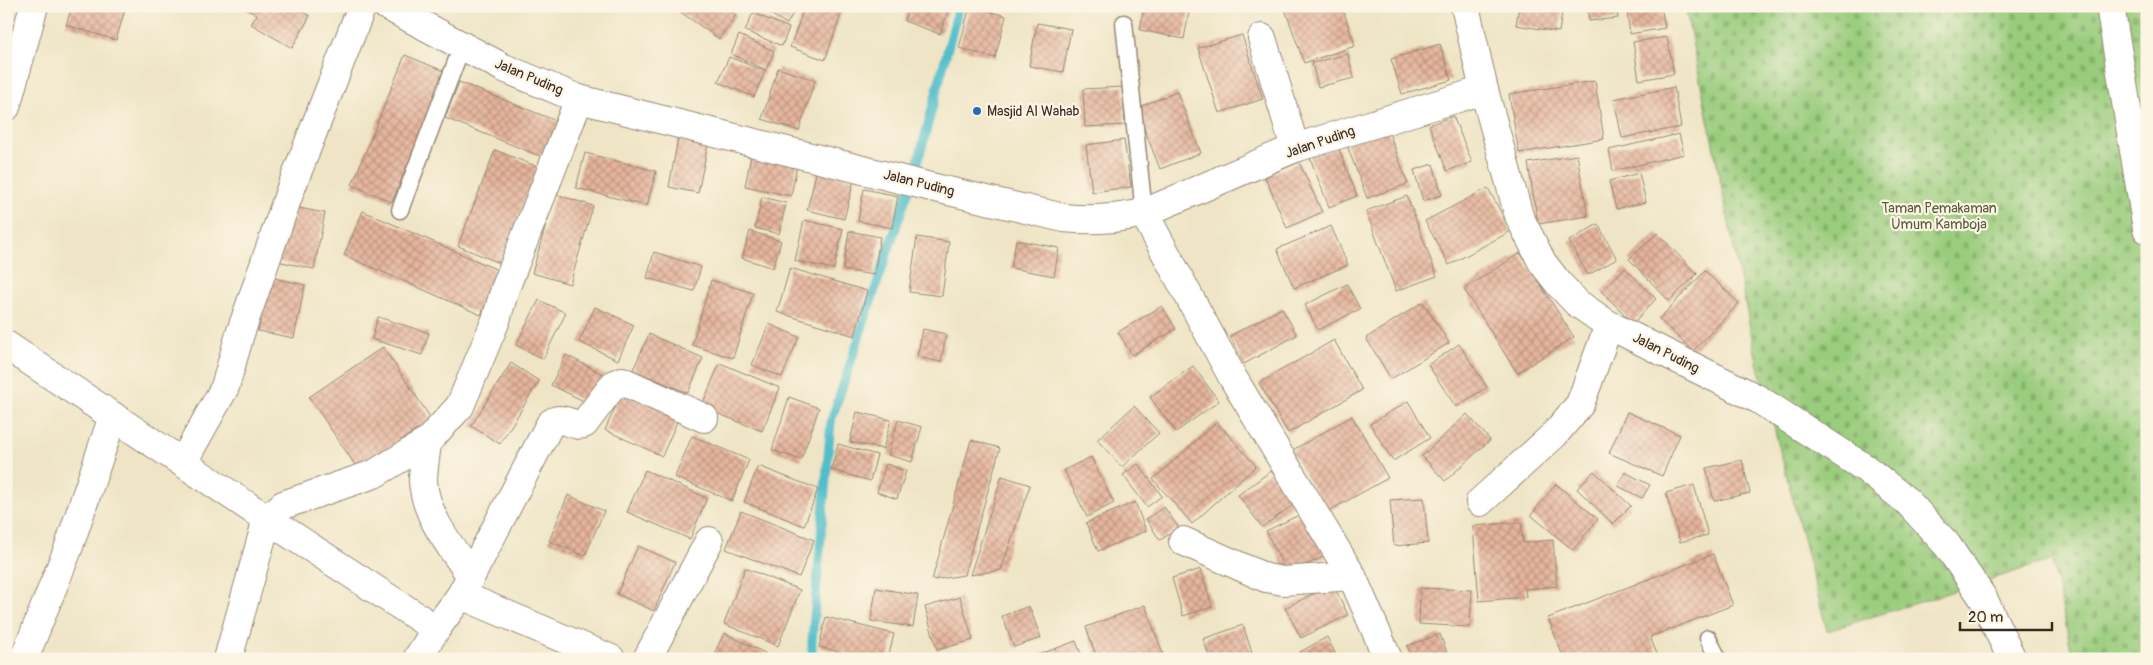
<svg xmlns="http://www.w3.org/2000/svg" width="2153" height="665" font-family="Pangolin,sans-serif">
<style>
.cemetery{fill:url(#cemetery-stones);stroke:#6a7b4d}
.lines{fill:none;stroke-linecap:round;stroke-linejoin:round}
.stream{stroke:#51beca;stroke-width:9}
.building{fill:url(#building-cross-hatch)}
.lane-casing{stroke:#958872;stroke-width:19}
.street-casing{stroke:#958872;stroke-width:30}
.lane{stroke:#fff;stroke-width:16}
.street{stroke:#fff;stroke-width:28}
.poi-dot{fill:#1f6fb2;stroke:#fcf5e5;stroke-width:2}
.labels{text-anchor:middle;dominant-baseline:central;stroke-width:4.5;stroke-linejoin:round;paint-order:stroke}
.street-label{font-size:14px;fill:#3b2a1e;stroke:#fcf5e5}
.poi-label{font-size:14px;fill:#3b2a1e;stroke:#fcf5e5;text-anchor:start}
.park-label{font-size:14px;fill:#575b3a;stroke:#fcf5e5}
</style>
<defs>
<pattern id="cemetery-stones" width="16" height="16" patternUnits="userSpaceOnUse" patternTransform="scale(1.25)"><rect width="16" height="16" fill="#99cc7c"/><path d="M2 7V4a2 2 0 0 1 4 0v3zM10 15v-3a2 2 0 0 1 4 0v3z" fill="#85af6b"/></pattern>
<pattern id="building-cross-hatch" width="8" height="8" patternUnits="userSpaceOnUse" patternTransform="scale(1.25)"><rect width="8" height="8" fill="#e6b59d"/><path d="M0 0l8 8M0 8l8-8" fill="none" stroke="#bc937f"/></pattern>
</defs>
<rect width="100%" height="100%" fill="#fcf5e5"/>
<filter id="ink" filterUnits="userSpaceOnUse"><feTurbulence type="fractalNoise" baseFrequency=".02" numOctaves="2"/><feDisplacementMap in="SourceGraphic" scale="10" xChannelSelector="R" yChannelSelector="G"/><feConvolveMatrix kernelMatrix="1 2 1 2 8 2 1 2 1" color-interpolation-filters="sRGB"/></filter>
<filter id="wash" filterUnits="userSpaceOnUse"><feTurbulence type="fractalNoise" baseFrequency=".0096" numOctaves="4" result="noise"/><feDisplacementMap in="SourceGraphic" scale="20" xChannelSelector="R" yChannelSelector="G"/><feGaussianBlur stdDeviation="1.12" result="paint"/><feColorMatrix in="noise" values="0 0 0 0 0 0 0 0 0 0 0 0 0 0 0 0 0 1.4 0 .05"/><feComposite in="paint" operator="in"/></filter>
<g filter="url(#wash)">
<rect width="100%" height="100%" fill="#efe5c6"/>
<path class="cemetery" d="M1685,6h462v653h-74l-21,-99 -225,71 -70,-269z"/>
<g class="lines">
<path class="stream" d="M812,659v-18l19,-220 87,-259 41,-156"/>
</g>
<g id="blocks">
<g class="building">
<path d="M72,6h54l-10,34 -50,-15z"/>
<path d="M241,6h52l17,10 -18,32 -41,-24 6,-9z"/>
<path d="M672,6h52l12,9 -17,24z"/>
<path d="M757,6h40l-10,18z"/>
<path d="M805,6h30l8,3 -18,51 -35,-13z"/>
<path d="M909,6h41l-10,28 -36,-13z"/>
<path d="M970,6l36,10 -11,42 -36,-10z"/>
<path d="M1144,6h46l-6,33 -44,-9z"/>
<path d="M1294,6h48l13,40 -51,17 -19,-54z"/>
<path d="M1519,6h44l-4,26 -43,-7z"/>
<path d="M1587,6h29l2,12 -29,3z"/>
<path d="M1626,6h35l4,22 -35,6z"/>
<path d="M753,13l36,15 -7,18 -37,-15z"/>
<path d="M1037,23l34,6 -8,43 -34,-6z"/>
<path d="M739,35l35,16 -8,19 -35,-16z"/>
<path d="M1242,35l21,64 -44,14 -21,-65z"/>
<path d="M1667,37l7,37 -35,6 -6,-38z"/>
<path d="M1440,44l11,36 -49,14 -11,-35z"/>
<path d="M1348,54l6,24 -36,9 -6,-24z"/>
<path d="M405,55l41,17 -54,130 -40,-17z"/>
<path d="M729,57l36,14 -11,26 -36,-15z"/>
<path d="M778,68l37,12 -16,51 -37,-12z"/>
<path d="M1595,81l9,58 -85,14 -10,-59z"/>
<path d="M459,82l100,40 -14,36 -100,-40z"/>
<path d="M1123,87l2,38 -40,2 -2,-38z"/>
<path d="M1674,87l7,40 -59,11 -8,-39z"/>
<path d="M1177,92l24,61 -41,16 -24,-61z"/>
<path d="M1453,116l19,46 -25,9 -18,-46z"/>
<path d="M1387,127l21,57 -41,14 -21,-55z"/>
<path d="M1679,134l5,20 -71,17 -4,-21z"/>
<path d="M678,138l30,6 -10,49 -29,-6z"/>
<path d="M1124,140l7,47 -39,5 -6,-47z"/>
<path d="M1338,147l19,49 -28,11 -19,-49z"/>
<path d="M495,150l43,17 -38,96 -42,-17z"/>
<path d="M752,151l46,9 -7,36 -46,-10z"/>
<path d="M585,153l71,18 -9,35 -71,-18z"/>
<path d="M1577,155l11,61 -50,8 -10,-61z"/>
<path d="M1299,162l23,50 -35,16 -22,-51z"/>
<path d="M1433,164l9,31 -19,6 -9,-31z"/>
<path d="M817,170l37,10 -10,39 -37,-9z"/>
<path d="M1639,173l7,29 -30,7 -7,-28z"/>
<path d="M1488,188l23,43 -62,34 -24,-44z"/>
<path d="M864,189l34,7 -6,32 -34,-7z"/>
<path d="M555,194l38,12 -23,78 -38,-11z"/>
<path d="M1407,196l30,80 -41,15 -30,-80z"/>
<path d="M762,197l24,6 -7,31 -24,-6z"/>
<path d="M288,206l37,7 -11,56 -37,-8z"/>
<path d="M363,211l137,60 -19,44 -137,-60z"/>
<path d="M804,220l39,9 -9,40 -39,-8z"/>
<path d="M1598,224l19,35 -29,16 -19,-34z"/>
<path d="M1331,226l17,39 -54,23 -17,-39z"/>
<path d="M750,231l31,10 -8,27 -31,-10z"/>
<path d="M849,231l31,6 -6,38 -31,-5z"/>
<path d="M1657,233l40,41 -28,27 -40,-42z"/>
<path d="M917,237l32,5 -7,54 -33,-4z"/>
<path d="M1016,240l43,8 -5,28 -43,-8z"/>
<path d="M654,252l47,15 -7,24 -47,-13z"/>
<path d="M1520,253l54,84 -57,36 -53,-84z"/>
<path d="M790,268l77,23 -12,45 -78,-24z"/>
<path d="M1625,268l31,31 -23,24 -32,-32z"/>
<path d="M1705,271l34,32 -46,48 -34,-32z"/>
<path d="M270,277l35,8 -11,53 -36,-7z"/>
<path d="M711,280l42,13 -20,65 -41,-13z"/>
<path d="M1347,284l13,25 -42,21 -13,-25z"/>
<path d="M539,300l27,13 -23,46 -27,-14z"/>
<path d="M1423,302l26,41 -58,36 -25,-41z"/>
<path d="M1162,306l14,23 -44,26 -14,-23z"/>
<path d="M595,307l39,18 -16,35 -39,-18z"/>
<path d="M1282,308l15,27 -53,29 -14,-28z"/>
<path d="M378,317l51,16 -7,22 -50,-16z"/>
<path d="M769,324l30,13 -17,40 -30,-12z"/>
<path d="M923,329l23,5 -5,28 -24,-5z"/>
<path d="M649,334l54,24 -15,35 -55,-23z"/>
<path d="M1334,340l28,50 -74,43 -29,-50z"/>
<path d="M1459,344l28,43 -31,20 -28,-42z"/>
<path d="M383,347l49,73 -74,49 -49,-72z"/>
<path d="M566,355l39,20 -15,29 -39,-19z"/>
<path d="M511,363l28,18 -39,63 -29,-18z"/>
<path d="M720,363l60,25 -18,43 -61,-24z"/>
<path d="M1193,366l26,35 -43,31 -26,-35z"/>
<path d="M623,390l57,25 -18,41 -57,-26z"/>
<path d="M789,397l30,11 -18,52 -29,-10z"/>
<path d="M1408,401l22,37 -37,23 -23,-37z"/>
<path d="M1134,406l25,27 -37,34 -25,-27z"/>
<path d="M857,412l34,8 -8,29 -33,-7z"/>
<path d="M1627,412l53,23 -18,41 -53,-23z"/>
<path d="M1467,414l23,26 -45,41 -23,-25z"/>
<path d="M1352,416l36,62 -61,34 -36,-61z"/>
<path d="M898,420l24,7 -10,35 -24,-7z"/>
<path d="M1217,422l39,44 -64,58 -39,-45z"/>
<path d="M692,436l57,24 -17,41 -57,-24z"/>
<path d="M971,440l29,8 -36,127 -32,5z"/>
<path d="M838,444l39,11 -7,26 -39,-11z"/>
<path d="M1091,457l23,46 -27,14 -23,-47z"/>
<path d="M1742,460l8,33 -36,8 -8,-33z"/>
<path d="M886,464l20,7 -9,28 -20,-7z"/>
<path d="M1138,464l24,32 -15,11 -24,-32z"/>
<path d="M758,466l60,23 -14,37 -60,-24z"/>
<path d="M645,470l62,28 -17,41 -63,-27z"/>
<path d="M1271,471l25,32 -34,24 -24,-32z"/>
<path d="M1594,471l37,35 -18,18 -36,-35z"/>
<path d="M1625,472l25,13 -8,13 -24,-12z"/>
<path d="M1002,476l28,9 -29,85 -31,5z"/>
<path d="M1556,484l42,35 -25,31 -42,-35z"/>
<path d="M1694,485l14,50 -28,7 -14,-49z"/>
<path d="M568,495l36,16 -19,45 -36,-15z"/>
<path d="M1424,498l4,45 -34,3 -4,-46z"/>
<path d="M1135,502l11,29 -48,20 -12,-28z"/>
<path d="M1164,507l15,21 -19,12 -14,-21z"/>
<path d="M741,511l73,29 -15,37 -73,-28z"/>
<path d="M1303,513l22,43 -38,18 -21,-43z"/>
<path d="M1521,522l2,21 30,-3 4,46 -32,3 1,8 -47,4 -6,-75z"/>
<path d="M638,546l37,16 -21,49 -37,-17z"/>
<path d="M1713,554l20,51 -83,32 9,22h-95l-16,-41z"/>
<path d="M745,568l55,22 -22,56 -54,-22z"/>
<path d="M1201,569l11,38 -29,9 -11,-38z"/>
<path d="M1333,584l15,31 -47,23 -16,-30z"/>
<path d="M876,588l42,7 -5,32 -42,-6z"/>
<path d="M1420,588l52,2 -2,37 -51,-3z"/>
<path d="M960,597l13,43 -36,10 -12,-43z"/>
<path d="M1145,605l18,49 -13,5h-53l-11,-32z"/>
<path d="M1029,606l12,32 -27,9 -12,-31z"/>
<path d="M826,617l68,17 -6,25h-19l-50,-12z"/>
<path d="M1243,625l11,34h-44l-7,-20z"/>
<path d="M724,633l41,20 -3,6h-32l-15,-7z"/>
<path d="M1440,634l9,25h-37l-5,-13z"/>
<path d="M1327,637l11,22h-35l-3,-7z"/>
<path d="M1076,641l7,18h-56z"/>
</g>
</g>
</g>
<g filter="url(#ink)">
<use href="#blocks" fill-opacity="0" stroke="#958872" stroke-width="1"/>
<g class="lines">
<defs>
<g id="lane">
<path d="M1124,23l20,190"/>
<path d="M400,210l62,-164"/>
<path d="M1708,638l10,21"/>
</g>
<g id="street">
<path d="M387,6l117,62 75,31 352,88 133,31c28,3 52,1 80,-5l151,-65 189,-58"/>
<path d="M1465,6l19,84 35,126 23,46 17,22 18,19 32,22 149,74 107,69 43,34 39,43 36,53 29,61"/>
<path d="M2110,6l37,223"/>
<path d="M1262,38l33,110"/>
<path d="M6,107l28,-101"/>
<path d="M1144,213l89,165 119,198 36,83"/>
<path d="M6,345l261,174 169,110 25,-34 150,64"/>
<path d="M427,442c-1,13 -4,27 -4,39 2,35 29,67 48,95"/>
<path d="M183,462l42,-75 15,-53 50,-143 72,-185"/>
<path d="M1480,502l74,-67 26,-31 29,-79"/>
<path d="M1183,541l83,37 17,3 69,-5"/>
<path d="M461,595l89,-171c11,-11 22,4 34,0l30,-40 8,-3 82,37"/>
<path d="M24,659l44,-110 45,-133"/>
<path d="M228,659l39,-140 16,-14 91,-31 53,-32 33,-36 36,-86 9,-31 74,-190"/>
<path d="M417,659l19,-30"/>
<path d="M647,659l62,-118"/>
</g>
</defs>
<use href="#lane" class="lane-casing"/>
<use href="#street" class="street-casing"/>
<use href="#lane" class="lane"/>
<use href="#street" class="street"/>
</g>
</g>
<circle class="poi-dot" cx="977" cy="111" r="5"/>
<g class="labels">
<g class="street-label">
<text transform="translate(529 77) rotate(23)">Jalan Puding</text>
<text transform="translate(1320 142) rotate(-19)">Jalan Puding</text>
<text transform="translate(919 183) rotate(14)">Jalan Puding</text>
<text transform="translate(1666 353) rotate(27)">Jalan Puding</text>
</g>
<g class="poi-label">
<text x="987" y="111">Masjid Al Wahab</text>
</g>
<g class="park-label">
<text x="1939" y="208">Taman Pemakaman<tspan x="1939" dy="16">Umum Kamboja</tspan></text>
</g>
</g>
<rect width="2153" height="665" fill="none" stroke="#fcf5e5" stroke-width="25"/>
<path d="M1960 622v8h92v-8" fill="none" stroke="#3b2a1e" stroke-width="2.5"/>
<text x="1968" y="622" font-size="15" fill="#3b2a1e" stroke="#fcf5e5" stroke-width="4" paint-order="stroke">20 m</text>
</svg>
